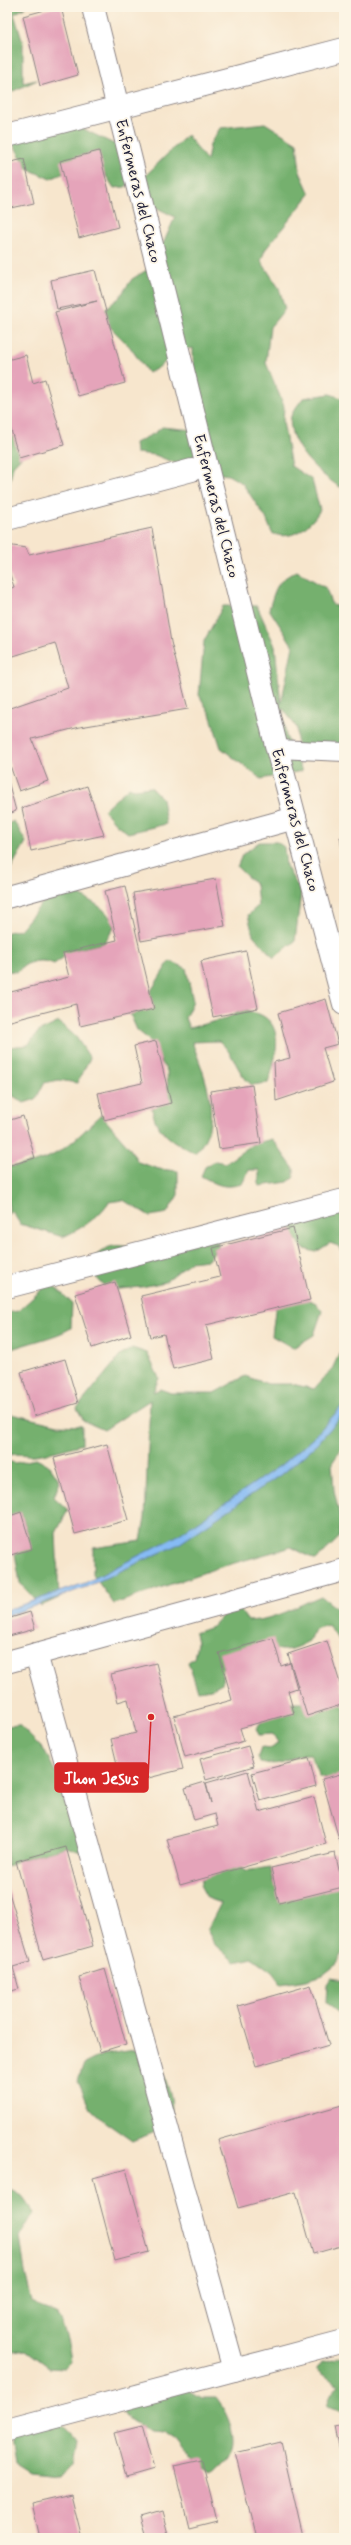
<svg xmlns="http://www.w3.org/2000/svg" width="351" height="2545" font-family="Mynerve,sans-serif">
<style>
.forest{fill:#74b06e;stroke:#4b6954}
.water{fill:#86bbf4;stroke:#546e98}
.building{fill:#e5a4ba}
.lines{fill:none;stroke-linecap:round;stroke-linejoin:round}
.lane-casing{stroke:#8c8484;stroke-width:20}
.street-casing{stroke:#8c8484;stroke-width:24}
.secondary-casing{stroke:#8c8484;stroke-width:24}
.lane{stroke:#fff;stroke-width:18}
.street{stroke:#fff;stroke-width:22}
.secondary{stroke:#fff;stroke-width:22}
.labels{text-anchor:middle;dominant-baseline:central;stroke-width:3.5;stroke-linejoin:round;paint-order:stroke}
.street-label{font-size:16px;fill:#22223b;stroke:#fcf5e5}
.leader{fill:none;stroke:#d62828;stroke-width:1.5}
.callout-dot{fill:#d62828;stroke:#fcf5e5;stroke-width:1.5}
.callout{fill:#d62828;stroke:#d62828;stroke-width:1.5}
.callout-label{font-size:17px;text-anchor:middle;font-weight:bold;fill:#fff}
</style>
<rect width="100%" height="100%" fill="#fcf5e5"/>
<filter id="ink" filterUnits="userSpaceOnUse"><feTurbulence type="fractalNoise" baseFrequency=".025" numOctaves="2"/><feDisplacementMap in="SourceGraphic" scale="8" xChannelSelector="R" yChannelSelector="G"/><feConvolveMatrix kernelMatrix="1 2 1 2 8 2 1 2 1" color-interpolation-filters="sRGB"/></filter>
<filter id="wash" filterUnits="userSpaceOnUse"><feTurbulence type="fractalNoise" baseFrequency=".012" numOctaves="4" result="noise"/><feDisplacementMap in="SourceGraphic" scale="16" xChannelSelector="R" yChannelSelector="G"/><feGaussianBlur stdDeviation="0.9" result="paint"/><feColorMatrix in="noise" values="0 0 0 0 0 0 0 0 0 0 0 0 0 0 0 0 0 1.4 0 .05"/><feComposite in="paint" operator="in"/></filter>
<g filter="url(#wash)">
<rect width="100%" height="100%" fill="#f7e6cd"/>
<g class="forest">
<path d="M7,7h19l-12,7 9,29v40l14,-3 -30,14z"/>
<path d="M67,121l49,24 19,35 -10,7 -11,1 -15,-23 -30,6 -19,8 -24,-11 -14,-27z"/>
<path d="M265,123l32,20 3,29 10,22 -45,56 -4,11 18,27 6,21 -15,18 -4,36 18,43 -1,16 8,44 21,14 8,30c-10,17 -29,32 -48,23l-6,-15 -24,-35 -14,-8 -36,-5 -37,-15 -19,-2 -1,-10 20,-10 7,-6 32,3 -1,-82c-25,3 -23,16 -45,25l-18,-26 -20,-20 -5,-18 14,-11 13,-19 28,-17 2,-16 13,-29 -36,-18 6,-23 42,-41 20,26 3,-17 10,-16z"/>
<path d="M330,394l14,5v87l-4,1c-20,-12 -55,-44 -49,-71 2,-6 9,-13 12,-18z"/>
<path d="M7,400l17,54 -11,12 -3,15 -3,1z"/>
<path d="M297,571l29,17 5,15 13,8v147l-47,-6v-24l-15,-21 4,29 16,35 -41,8 -40,-31 -11,-34 -11,-19 5,-54 19,-35h34l18,40 6,58 12,-58 -24,-37c7,-22 7,-28 28,-38z"/>
<path d="M129,787l5,2 17,-2 11,11 4,26 -38,9 -12,-9 -12,-14z"/>
<path d="M14,821l12,21 -19,33v-51z"/>
<path d="M259,842h18l7,5 2,19 15,26 -6,49 -21,17 -21,-23 -5,-20 10,-9 -2,-21 -19,-18 5,-12z"/>
<path d="M77,893c16,11 32,14 37,35l-10,15 -30,7 -20,14c-13,-6 -27,-3 -37,8l-10,-1v-39l13,-2 23,-28z"/>
<path d="M170,961l16,7 7,33 -8,17 4,10 35,-9 21,-9c6,2 13,3 18,6 23,13 11,48 5,67l-16,2c-15,-11 -17,-31 -33,-44l-27,1c13,34 33,81 3,111 -21,-11 -40,-20 -43,-45l16,-17 -1,-20 -19,-32 -11,-9 -7,-16c6,-8 13,-13 19,-21 6,-7 14,-23 21,-32z"/>
<path d="M59,1022l17,15 14,21 -13,25 -18,-3 -15,3 -8,16 -12,4 -17,-11v-45l21,-2 10,-13z"/>
<path d="M101,1115l28,32 9,15 21,7 19,2v24l-11,18 -17,3 -27,-16 -14,2c-12,17 -27,26 -46,35l-43,-13 -8,-13 -3,4 -2,-48c49,-5 60,-20 94,-52z"/>
<path d="M272,1139l22,30v8l-6,5 -29,4v-16h-10l-7,14c-19,5 -24,1 -41,-8l4,-9 10,-6 11,2 27,-19z"/>
<path d="M285,1212l51,4 8,-3v42l-6,-9 -8,-3 -14,9 -12,-3 -16,-19z"/>
<path d="M203,1223l13,3 2,21 -10,13 -18,2 -25,20 -23,5 -34,3 -16,-17 -1,-12c25,-29 42,-10 70,-1l25,-30z"/>
<path d="M50,1282l22,21 -1,25c-15,10 -46,15 -64,23v-38l11,-2z"/>
<path d="M301,1296l15,7 6,8 -8,24 -21,13 -21,-12 4,-34z"/>
<path d="M344,1344v101l-12,18 2,27 7,32 -2,16 -23,22 -25,-13 -74,21 -103,36 -21,-29v-27l48,-7 4,-23 5,-118 -46,30 -20,-9 -7,-13 43,-52 12,-8 15,5 12,25 -6,14 7,-3 11,4h43l31,-17 23,8h24l22,5 18,-20z"/>
<path d="M7,1413l51,12 24,1v18c-16,5 -31,9 -47,11 -10,1 -18,-3 -28,1z"/>
<path d="M36,1459l14,7 10,15 -6,16 14,13 -12,23 3,65 -18,8 -21,-23 -5,-29 12,-22 -6,-19 -14,4v-56l8,2z"/>
<path d="M321,1596l23,18v26l-5,1 -11,-16 -14,4 -5,12c-15,8 -25,13 -41,5l-45,18 -1,19 -11,6 -13,2 -10,-29 6,-4 3,-15 -2,-10 17,-6 15,-16 12,-2 9,12c27,-1 48,-15 73,-25z"/>
<path d="M291,1703h48l5,5v68l-12,4 -13,-4 -9,-22c-20,0 -24,15 -50,8l-2,-5 3,-10 11,1 6,-5 -5,-9 -14,1 -3,-7 9,-10 19,-3z"/>
<path d="M19,1725l26,26 24,49 18,54 -21,-7 -50,14 -9,6v-141z"/>
<path d="M231,1861l14,10 25,-4 4,16 28,10 35,-10 6,4 1,64 -7,13 -14,11 -16,5 -26,4 -9,-12 -19,-14 -18,4 -20,-17 -8,-15 14,-27 -14,-5 -7,-13 6,-19z"/>
<path d="M331,1978l13,2v37l-18,-14 1,-19z"/>
<path d="M134,2050l20,4c8,17 29,56 10,73 -8,6 -23,10 -32,14l-27,-19 -16,-15 -11,-26 6,-17 18,-9z"/>
<path d="M7,2188l16,9 11,15 -14,25 5,35 7,30 5,4 19,7c9,16 13,30 15,49l-6,6 -16,-1 -23,-17 -19,3z"/>
<path d="M344,2356v55l-17,-5 4,-12 7,-9 -22,-16 5,-7z"/>
<path d="M132,2387h52l18,11h14c9,11 22,37 15,52 -4,8 -15,16 -21,23l-21,-15 -13,-17 -12,-8 -12,-1 -23,-11 -7,-9z"/>
<path d="M23,2413c22,-1 40,8 53,26l-4,24 -12,14 -29,-3 -16,-10 -4,-28z"/>
</g>
<path class="water" d="M344,1404v9l-27,31 -31,27 -107,73 -93,43 -79,29v-6l78,-27 90,-46 106,-72 31,-26z"/>
<g id="blocks">
<g class="building">
<path d="M56,7h5l17,68 -38,11 -17,-70z"/>
<path d="M99,151l19,76 -39,11 -19,-77z"/>
<path d="M24,159l10,44 -27,6v-46z"/>
<path d="M95,270l30,113 -47,13 -23,-84 42,-11 -40,8 -6,-29z"/>
<path d="M26,355l7,28 12,-4 19,66 -45,13 -12,-42v-56z"/>
<path d="M152,528l19,114 17,67 -108,18 -48,12 16,42 -29,10 -12,-34v-48l61,-21 -13,-45 -48,15v-68l7,-3 -7,-22v-20l19,3 3,7z"/>
<path d="M7,777l9,34 -9,4z"/>
<path d="M87,786l17,49 -73,16 -9,-43z"/>
<path d="M340,837h4v20h-1z"/>
<path d="M216,879l9,47 -84,15 -8,-48z"/>
<path d="M125,886l29,123 -74,17 -4,-22 -69,18v-29l62,-16 -6,-24 54,-13 -12,-49z"/>
<path d="M246,951l12,57 -45,9 -12,-56z"/>
<path d="M326,999l12,45 -15,4 10,34 -57,19 -2,-39 16,-4 -12,-45z"/>
<path d="M156,1041l15,62 -67,17 -6,-27 44,-10 -8,-37z"/>
<path d="M252,1085l9,58 -42,6 -9,-58z"/>
<path d="M23,1116l12,42 -28,8v-45z"/>
<path d="M293,1228l17,72 -104,25 8,34 -41,10 -9,-35 -14,3 -9,-41 79,-19 -7,-29z"/>
<path d="M115,1282l16,53 -39,13 -17,-54z"/>
<path d="M65,1359l13,44 -44,13 -13,-44z"/>
<path d="M107,1444l21,76 -53,14 -21,-76z"/>
<path d="M21,1512l11,37 -25,7v-39z"/>
<path d="M30,1612l5,17 -26,7 -2,-17z"/>
<path d="M273,1638l8,28 9,-3 7,25 -9,3 6,22 -54,15 4,13 -59,16 -11,-41 58,-16 -13,-47z"/>
<path d="M327,1641l17,55v8l-37,12 -19,-62z"/>
<path d="M156,1663l27,106 -61,16 -11,-46 25,-6 -8,-34 -10,3 -7,-28z"/>
<path d="M248,1746l6,20 -48,14 -6,-21z"/>
<path d="M309,1758l7,28 -56,15 -8,-28z"/>
<path d="M248,1771l11,41 55,-15 12,47 -146,41 -13,-46 51,-13 -3,-12 -21,6 -9,-32 20,-6 6,21 -5,-20z"/>
<path d="M344,1773v84l-22,-78z"/>
<path d="M66,1847l27,99 -50,14 -27,-99z"/>
<path d="M335,1853l8,34 -64,16 -8,-35z"/>
<path d="M7,1886l23,76 -17,5 6,22 -12,3z"/>
<path d="M105,1969l21,75 -26,8 -21,-75z"/>
<path d="M311,1985l18,60 -73,21 -18,-60z"/>
<path d="M342,2105l2,140 -31,9 -17,-62 -58,16 -20,-68z"/>
<path d="M126,2169l23,83 -34,9 -22,-83z"/>
<path d="M344,2425v42h-1l-8,-40z"/>
<path d="M142,2426l12,43 -28,8 -12,-44z"/>
<path d="M281,2442l22,96h-47l-21,-85z"/>
<path d="M202,2460l15,61 -28,7 -15,-62z"/>
<path d="M71,2494l11,44h-43l-8,-35z"/>
<path d="M162,2511l7,27h-22l-6,-21z"/>
</g>
</g>
</g>
<g filter="url(#ink)">
<use href="#blocks" fill-opacity="0" stroke="#8c8484" stroke-width="1"/>
<g class="lines">
<defs>
<path id="lane" d="M277,749l67,3"/>
<g id="street">
<path d="M7,136l337,-87"/>
<path d="M7,519l185,-49"/>
<path d="M7,897l288,-79"/>
<path d="M7,1287l337,-87"/>
<path d="M36,1654l198,716"/>
<path d="M7,1662l337,-92"/>
<path d="M7,2430l337,-89"/>
</g>
<path id="secondary" d="M93,7l184,742 67,255"/>
</defs>
<use href="#lane" class="lane-casing"/>
<use href="#street" class="street-casing"/>
<use href="#secondary" class="secondary-casing"/>
<use href="#lane" class="lane"/>
<use href="#street" class="street"/>
<use href="#secondary" class="secondary"/>
</g>
</g>
<g class="labels">
<g class="street-label">
<text transform="translate(138 191) rotate(76)">Enfermeras del Chaco</text>
<text transform="translate(216 506) rotate(76)">Enfermeras del Chaco</text>
<text transform="translate(295 820) rotate(75)">Enfermeras del Chaco</text>
</g>
</g>
<path class="leader" d="M151 1717L148 1778"/>
<circle class="callout-dot" cx="151" cy="1717" r="4"/>
<rect class="callout" x="55" y="1763" width="93" height="29" rx="4"/>
<g class="callout-label">
<text x="101" y="1784">Jhon Jesus</text>
</g>
<rect width="351" height="2545" fill="none" stroke="#fcf5e5" stroke-width="24"/>
</svg>
